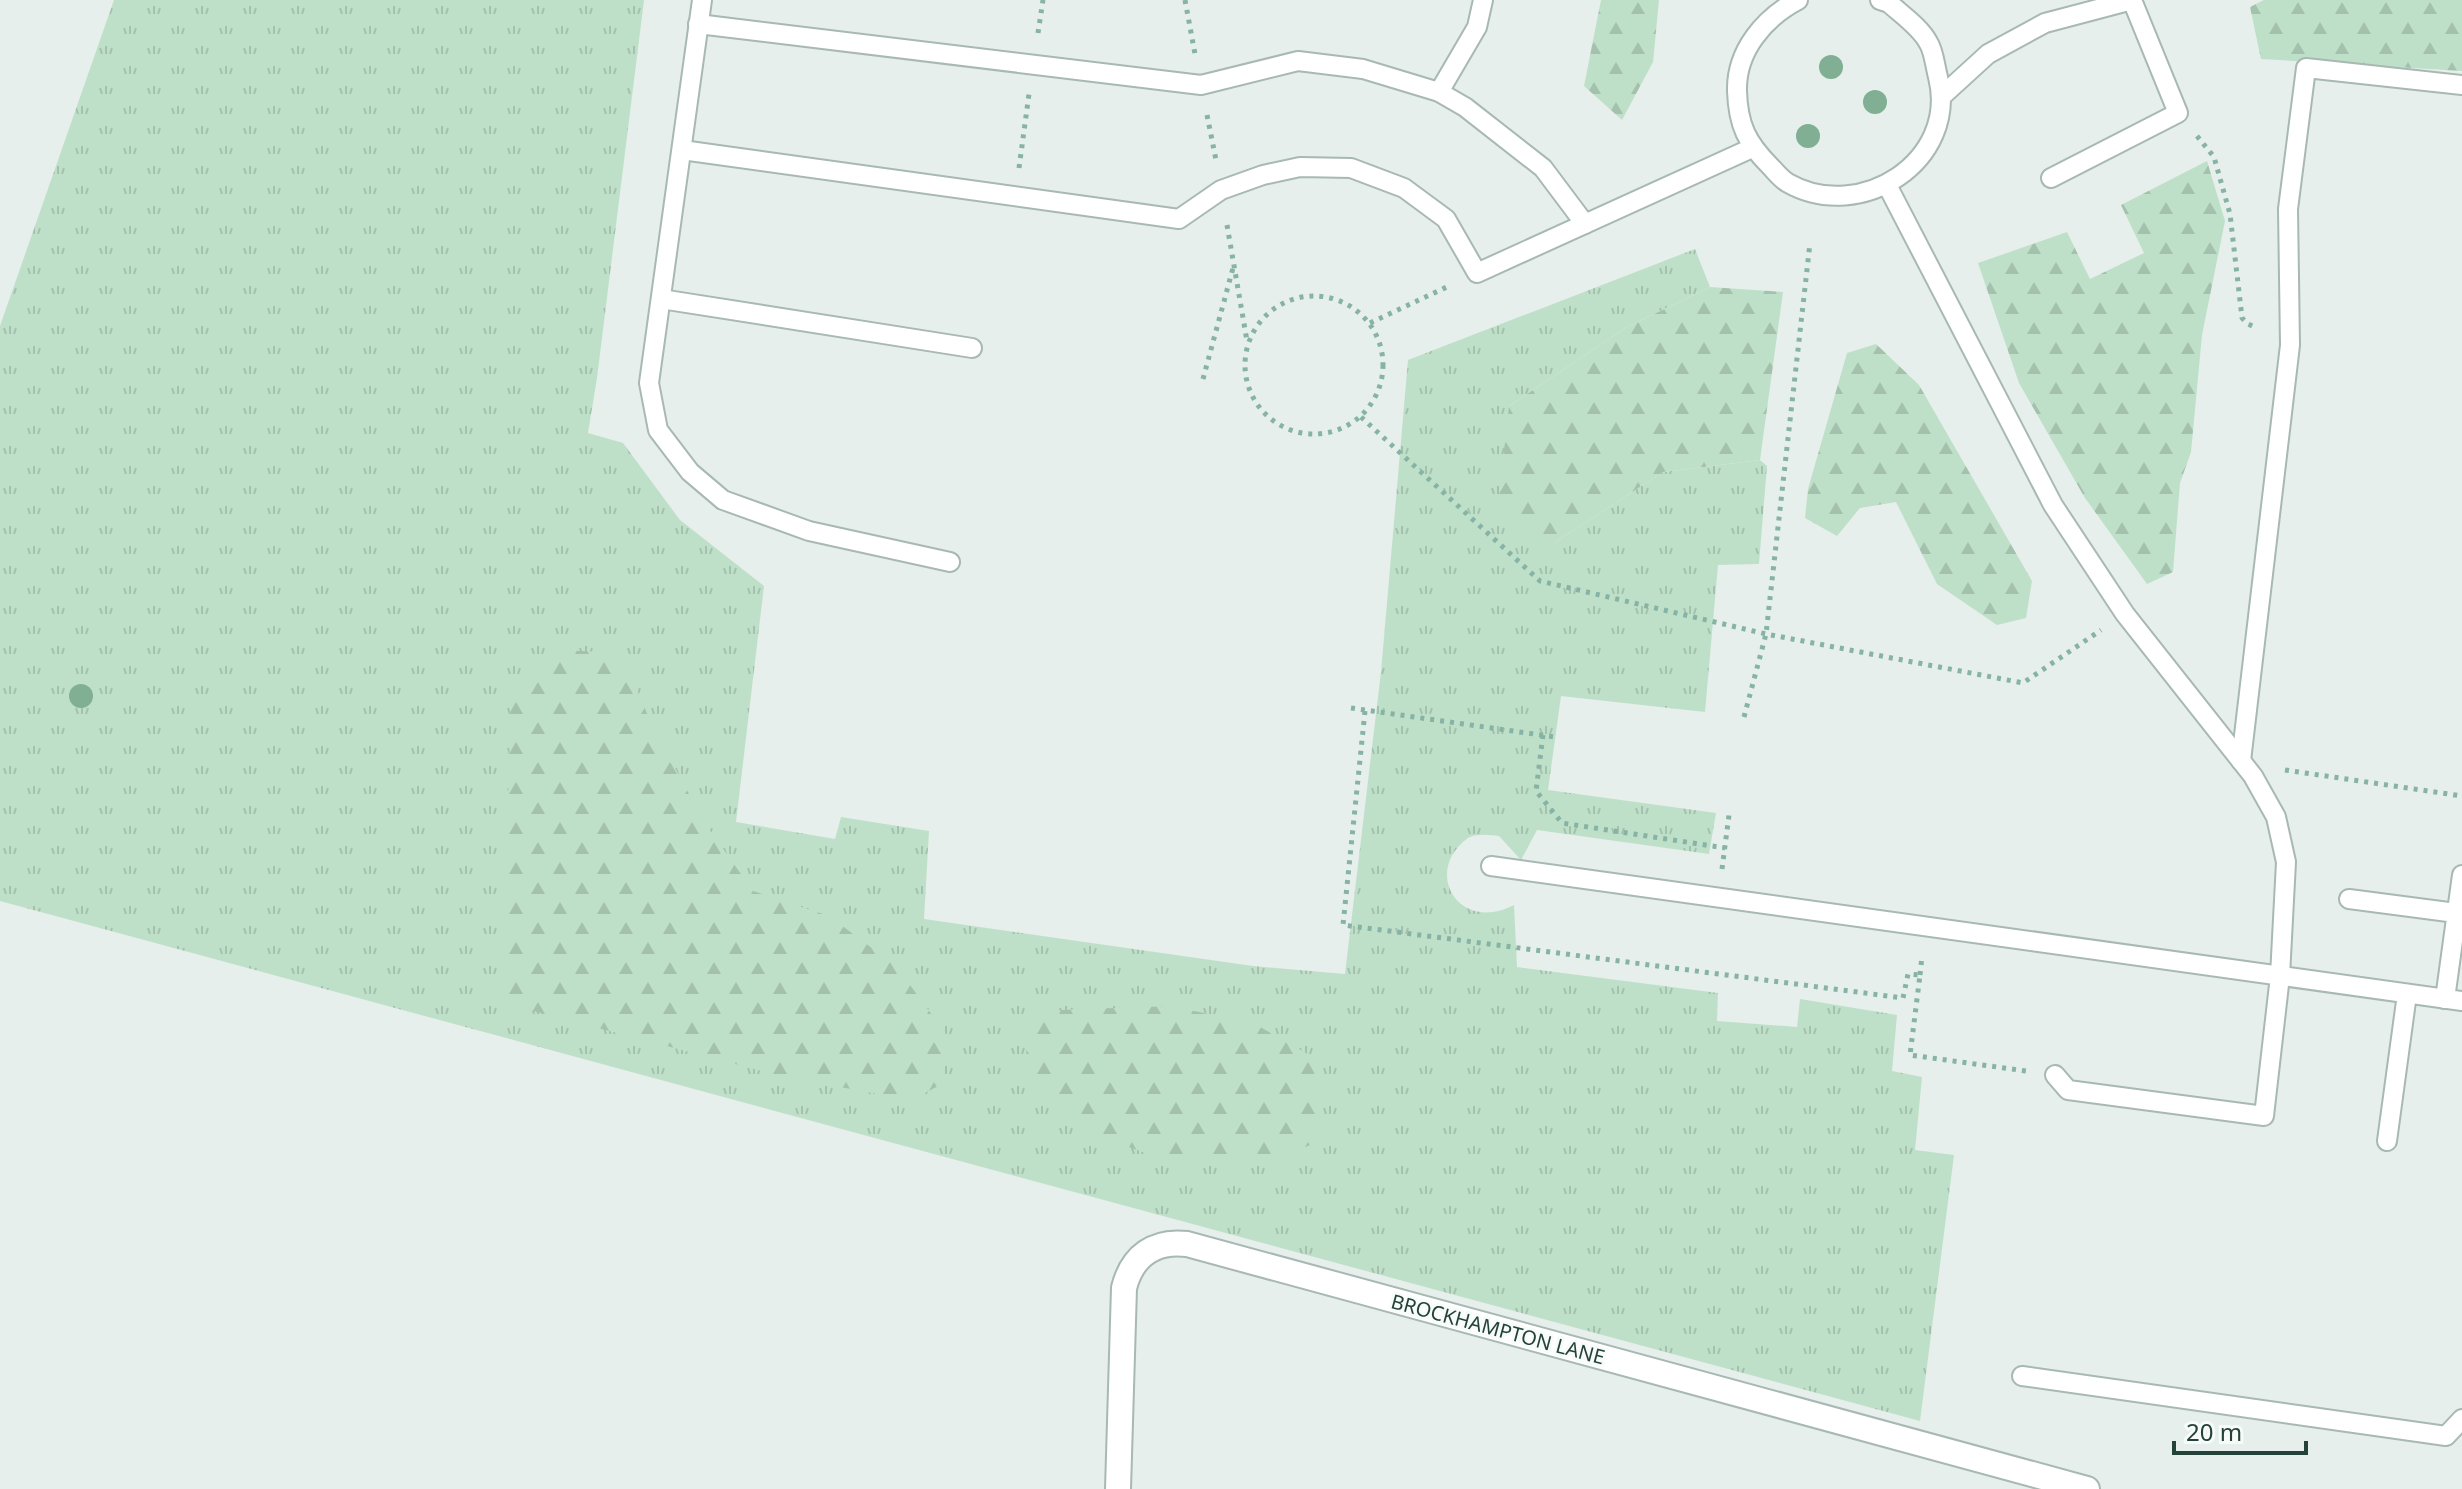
<svg xmlns="http://www.w3.org/2000/svg" width="2462" height="1489" font-family="'Noto Sans',sans-serif">
<style>
.grass{fill:url(#grass-tufts)}
.forest{fill:url(#forest-firs)}
.lines{fill:none;stroke-linecap:round;stroke-linejoin:round}
.service-casing{stroke:#a8b8b2;stroke-width:22}
.minor-casing{stroke:#a8b8b2;stroke-width:28}
.path{stroke:#86b3a5;stroke-width:5;stroke-dasharray:4 6;stroke-linecap:butt}
.service{stroke:#fff;stroke-width:18}
.minor{stroke:#fff;stroke-width:24}
.tree{fill:#80af93}
.labels{text-anchor:middle;dominant-baseline:central;stroke-width:6;stroke-linejoin:round;paint-order:stroke}
.street-label{font-size:20px;fill:#24423a;stroke:#f7fbf9}
</style>
<defs>
<pattern id="grass-tufts" width="24" height="20" patternUnits="userSpaceOnUse" patternTransform="scale(2)"><rect width="24" height="20" fill="#bfe0c8"/><path d="M3 7l-1-3M5 7V3M7 7l1-3M15 17l-1-3M17 17v-4M19 17l1-3" fill="none" stroke="#a4c1ad"/></pattern>
<pattern id="forest-firs" width="22" height="20" patternUnits="userSpaceOnUse" patternTransform="scale(2)"><rect width="22" height="20" fill="#bfe0c8"/><path d="M5 1l3.5 6h-7zM16 11l3.5 6h-7z" fill="#a4c1ad"/></pattern>
</defs>
<rect width="100%" height="100%" fill="#e6efeb"/>
<path class="grass" d="M114,0h530l-47,378 -9,55 35,10 57,77 84,66 -28,236 99,17 6,-22 88,14 -5,88 329,47 92,8 36,-302 27,-312 287,-111 15,38 -85,41 -116,78 45,137 109,-71 97,-12 7,6 -8,98 -41,1 -13,147 -144,-16 -13,94 168,23 -7,41 -172,-24 -16,30 -22,-24c-9,-1 -23,-3 -31,2 -46,33 -10,96 46,67l3,62 201,26 -1,28 80,6 3,-28 97,16 -5,56 30,6 -7,73 39,5 -34,266 -1920,-520v-575z"/>
<g class="forest">
<path d="M1601,0h58l-6,62 -31,58 -38,-34z"/>
<path d="M2264,0h198v71l-201,-12 -11,-52z"/>
<path d="M2207,161l18,60 -23,114 -11,117 -11,31 -7,89 -26,12 -62,-86 -66,-115 -41,-120 89,-31 23,47 54,-26 -23,-48z"/>
<path d="M1710,287l73,5 -23,168 -97,12 -109,71 -57,-31 12,-106 116,-78z"/>
<path d="M1876,344l43,41 113,196 -6,37 -29,7 -60,-41 -41,-82 -36,6 -23,28 -32,-18 3,-29 39,-136z"/>
<path d="M558,650l45,2 25,16 23,55 53,99 49,69 76,25 67,50 50,68 -2,49 -33,17 -126,-23 -267,-70 -16,-12 9,-294 16,-33z"/>
<path d="M1171,1006l84,18 51,29 19,46 -15,46 -43,18 -48,-1 -62,-5 -51,-18 -57,-44 -23,-28 1,-35 35,-22z"/>
</g>
<g class="lines">
<defs>
<g id="service">
<path d="M702,0l-53,383 9,47 32,42 33,28 86,31 141,31"/>
<path d="M1798,0c-34,18 -62,51 -61,91 1,34 10,52 33,75 6,6 11,13 18,17 72,41 171,-22 150,-106 -3,-11 -4,-26 -10,-35 -8,-15 -27,-28 -39,-39l-9,-3"/>
<path d="M698,24l503,61 97,-24 65,8 76,23 26,15 78,61 42,56"/>
<path d="M1439,92l38,-65 6,-27"/>
<path d="M1942,96l46,-42 57,-31 87,-23"/>
<path d="M682,150l497,69 42,-29 42,-15 37,-8 51,1 53,20 42,31 31,54 275,-125"/>
<path d="M2051,178l127,-65 -46,-113"/>
<path d="M1887,185l166,320 72,109 128,162 23,41 10,45 -6,114 -16,140 -196,-26 -13,-15"/>
<path d="M661,299l311,49"/>
<path d="M2241,761l49,-416 -2,-136 18,-141 156,17"/>
<path d="M1491,866l971,135"/>
<path d="M2349,899l107,14"/>
<path d="M2445,999l17,-124"/>
<path d="M2387,1141l20,-147"/>
<path d="M2022,1376l424,60 16,-17"/>
</g>
<path id="minor" d="M1118,1489l6,-201c8,-32 30,-48 63,-44l900,245"/>
</defs>
<use href="#service" class="service-casing"/>
<use href="#minor" class="minor-casing"/>
<g class="path">
<path d="M1185,0l10,54"/>
<path d="M1038,33l5,-33"/>
<path d="M1207,115l9,45"/>
<path d="M2197,136l17,21 16,57 12,104 6,6 9,4"/>
<path d="M1019,168l10,-74"/>
<path d="M1227,225l20,116"/>
<circle cx="1314" cy="365" r="69"/>
<path d="M1370,323l79,-37"/>
<path d="M1203,379l30,-111"/>
<path d="M1361,417l179,164 226,53 257,49 78,-53"/>
<path d="M1351,708l204,29"/>
<path d="M1365,711l-22,214 560,73 5,-24 12,1 -10,80 116,16"/>
<path d="M1744,717l22,-83 44,-391"/>
<path d="M1543,735l-7,56 26,32 163,25"/>
<path d="M2285,770l177,26"/>
<path d="M1722,869l7,-54"/>
<path d="M1920,975l2,-19"/>
</g>
<use href="#service" class="service"/>
<use href="#minor" class="minor"/>
</g>
<g class="tree">
<circle cx="1831" cy="67" r="12"/>
<circle cx="1875" cy="102" r="12"/>
<circle cx="1808" cy="136" r="12"/>
<circle cx="81" cy="696" r="12"/>
</g>
<g class="labels">
<g class="street-label">
<text transform="translate(1498 1329) rotate(15)">BROCKHAMPTON LANE</text>
</g>
</g>
<path d="M2174 1441v12h132v-12" fill="none" stroke="#24423a" stroke-width="4"/>
<text x="2186" y="1441" font-size="24" fill="#24423a" stroke="#f7fbf9" stroke-width="6" paint-order="stroke">20 m</text>
</svg>
